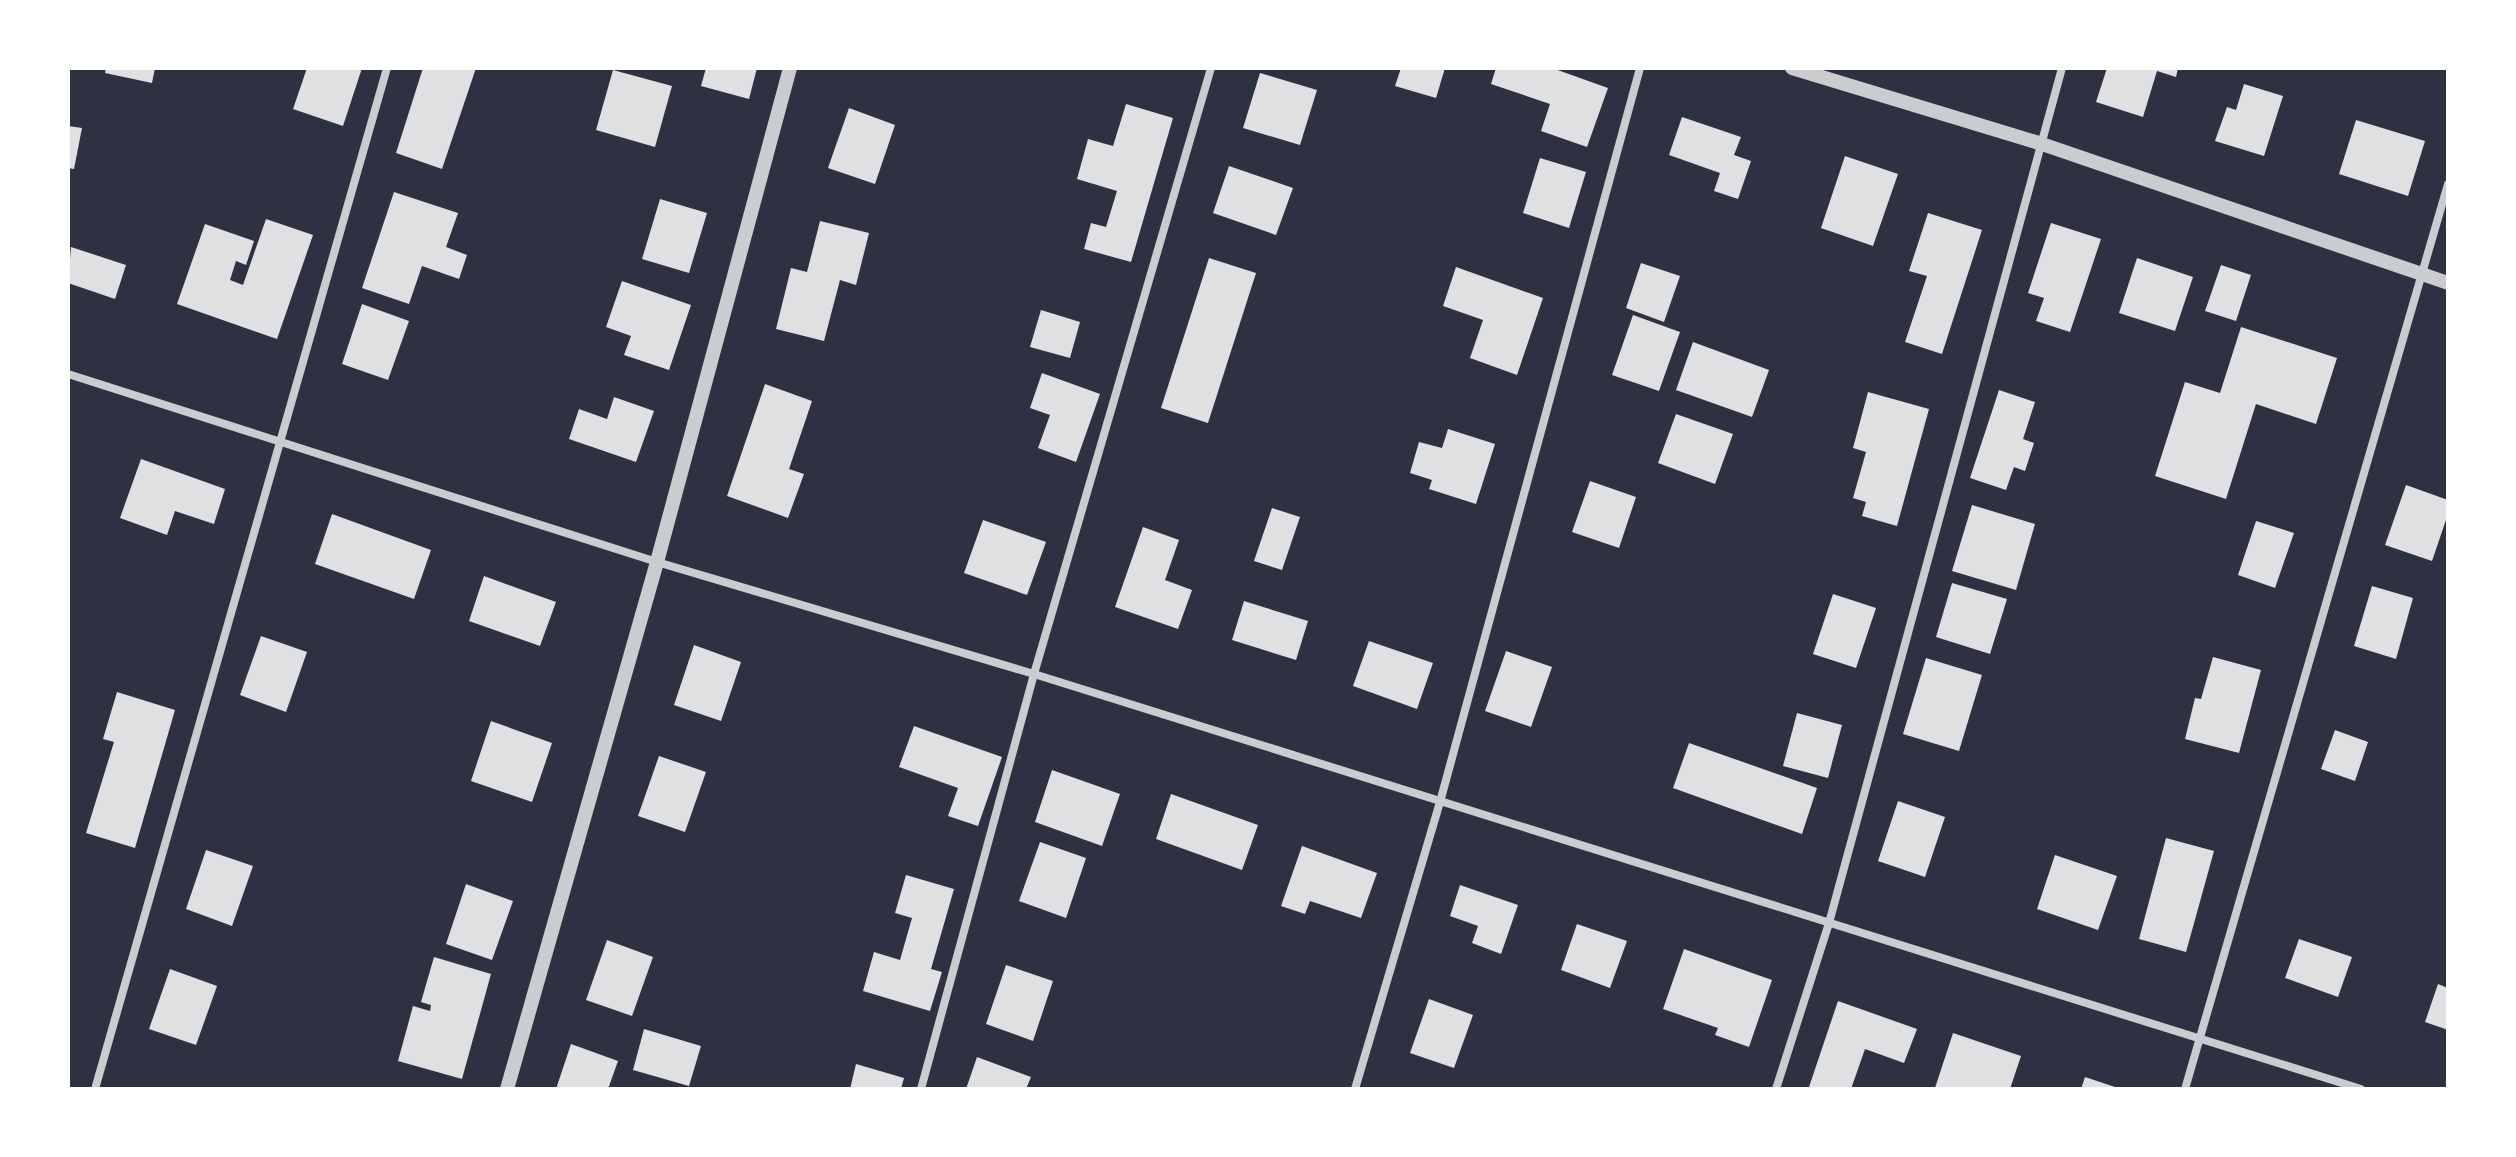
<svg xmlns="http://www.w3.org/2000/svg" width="2516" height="1157" font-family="Merriweather,serif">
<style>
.building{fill:#e0e0e3}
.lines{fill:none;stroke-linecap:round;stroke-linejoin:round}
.minor{stroke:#caccd0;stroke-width:8}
.tertiary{stroke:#caccd0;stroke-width:14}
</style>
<rect width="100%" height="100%" fill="#2d3142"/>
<g class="building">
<path d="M106,68h49l-3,15 -47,-10z"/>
<path d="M307,68h55l-19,58 -50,-17z"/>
<path d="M423,68h53l-34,101 -46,-16z"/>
<path d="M706,68h51l-8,31 -48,-13z"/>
<path d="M1401,68h44l-9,30 -41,-12z"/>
<path d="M1496,68h56l56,20 -21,59 -46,-16 9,-27 -59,-20z"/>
<path d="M2107,68h71l-2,9 -19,-6 -14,46 -47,-15z"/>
<path d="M613,70l59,16 -17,61 -59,-17z"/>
<path d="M1260,73l57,17 -17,55 -57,-17z"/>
<path d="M2244,84l39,12 -19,60 -49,-15 12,-34 9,3z"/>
<path d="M1126,104l47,14 -42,144 -47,-13 7,-26 15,4 11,-36 -40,-12 11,-40 25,7z"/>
<path d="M849,108l46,17 -20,59 -47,-16z"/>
<path d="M1682,117l59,20 -7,18 17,6 -13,38 -24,-8 6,-18 -51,-18z"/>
<path d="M2356,120l69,21 -17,55 -69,-22z"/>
<path d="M68,126l14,2 -8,41 -6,-1z"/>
<path d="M1845,156l53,18 -25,72 -52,-18z"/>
<path d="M1540,158l46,14 -17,56 -46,-15z"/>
<path d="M1229,166l64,22 -17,47 -63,-22z"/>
<path d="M394,192l64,21 -12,34 21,8 -8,24 -37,-13 -13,38 -47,-16z"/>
<path d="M660,199l47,14 -18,60 -47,-14z"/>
<path d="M1928,213l54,17 -40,124 -37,-12 22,-66 -18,-5z"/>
<path d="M266,219l47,16 -36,104 -100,-35 28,-80 49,17 -8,24 -10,-4 -6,19 13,5z"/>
<path d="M820,221l49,12 -13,52 -16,-5 -16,61 -48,-12 15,-61 16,4z"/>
<path d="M2051,223l50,16 -31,93 -34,-11 8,-23 -16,-5z"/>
<path d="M71,247l55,18 -11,34 -47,-16z"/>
<path d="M1209,258l47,15 -48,150 -47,-15z"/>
<path d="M2137,258l56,19 -18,54 -56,-18z"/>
<path d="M1641,263l39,13 -16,46 -38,-14z"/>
<path d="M2221,265l30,10 -15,46 -31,-10z"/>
<path d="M1456,267l87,31 -26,77 -47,-17 13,-38 -40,-14z"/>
<path d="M622,281l69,24 -22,65 -45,-15 7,-19 -25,-9z"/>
<path d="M362,304l47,17 -21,59 -46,-16z"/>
<path d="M1041,310l39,12 -10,36 -40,-11z"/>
<path d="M1633,315l47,17 -21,59 -47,-16z"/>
<path d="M2241,327l96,31 -21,66 -60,-20 -30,95 -71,-23 30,-94 35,11z"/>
<path d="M1693,342l76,28 -17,47 -76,-27z"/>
<path d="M1042,373l58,21 -24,68 -38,-14 12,-33 -20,-7z"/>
<path d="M765,384l47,17 -23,68 15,5 -16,44 -61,-22z"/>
<path d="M1999,390l36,12 -12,37 11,4 -9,28 -11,-4 -8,23 -36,-12z"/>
<path d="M1868,392l61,17 -32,117 -35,-10 4,-14 -13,-4 13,-46 -13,-4z"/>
<path d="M614,397l40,14 -18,51 -67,-23 10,-30 28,10z"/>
<path d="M1676,414l57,20 -18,50 -57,-21z"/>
<path d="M1448,429l47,15 -19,60 -47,-15 3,-9 -22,-7 9,-31 23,6z"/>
<path d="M141,459l84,30 -11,35 -39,-13 -8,24 -47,-17z"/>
<path d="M1590,481l46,16 -17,51 -47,-16z"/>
<path d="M2406,485l42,15v14l-16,47 -47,-16z"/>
<path d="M1972,505l63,19 -19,66 -64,-19z"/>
<path d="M1272,508l28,9 -18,53 -28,-9z"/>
<path d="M332,514l99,36 -17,49 -99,-35z"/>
<path d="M983,520l63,22 -19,53 -63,-22z"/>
<path d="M2256,521l38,12 -19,55 -37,-13z"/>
<path d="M1143,527l36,13 -14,40 27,10 -14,39 -63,-22z"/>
<path d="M484,576l72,26 -16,44 -71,-25z"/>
<path d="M1952,583l55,16 -17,55 -54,-17z"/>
<path d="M2372,586l41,12 -17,61 -42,-13z"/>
<path d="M1833,594l43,14 -20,60 -43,-14z"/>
<path d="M1244,601l64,20 -12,39 -64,-20z"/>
<path d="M261,636l46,16 -21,60 -46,-17z"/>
<path d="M1369,641l64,22 -16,46 -64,-23z"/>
<path d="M694,645l47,17 -20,59 -47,-16z"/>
<path d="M1506,651l46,16 -21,60 -46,-16z"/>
<path d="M2213,657l48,13 -22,83 -54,-14 10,-41 6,1z"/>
<path d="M1926,658l56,17 -23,76 -56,-17z"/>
<path d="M117,692l58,18 -40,138 -49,-15 28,-91 -11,-3z"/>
<path d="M1797,713l45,12 -14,53 -45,-12z"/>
<path d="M491,721l61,22 -20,59 -61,-21z"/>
<path d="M914,726l88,31 -24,69 -30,-10 10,-28 -59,-21z"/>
<path d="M2335,730l33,12 -13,39 -34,-12z"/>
<path d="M1689,743l128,45 -15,46 -129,-46z"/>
<path d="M659,756l47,16 -21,60 -47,-16z"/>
<path d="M1052,770l68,24 -18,52 -67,-24z"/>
<path d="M1171,794l87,31 -16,45 -86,-31z"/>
<path d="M1898,801l47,16 -20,60 -47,-16z"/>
<path d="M2166,838l48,13 -28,101 -47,-13z"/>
<path d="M1040,842l46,16 -20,60 -47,-17z"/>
<path d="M1302,846l75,27 -16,45 -51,-17 -5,13 -24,-8z"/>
<path d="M206,850l47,16 -21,60 -46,-17z"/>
<path d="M2055,855l62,21 -19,54 -61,-21z"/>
<path d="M906,875l48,14 -23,80 11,3 -12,39 -67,-20 11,-39 26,8 12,-42 -17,-5z"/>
<path d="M466,884l47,17 -21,59 -46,-16z"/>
<path d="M1460,885l58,20 -17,49 -29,-11 6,-17 -28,-10z"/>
<path d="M1577,924l50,17 -17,47 -49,-18z"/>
<path d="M2299,939l53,18 -14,40 -53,-19z"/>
<path d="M607,940l46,17 -21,59 -46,-16z"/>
<path d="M1684,949l88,31 -23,67 -34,-12 3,-7 -55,-19z"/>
<path d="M434,957l57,17 -29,105 -64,-18 15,-55 17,5 1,-6 -10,-3z"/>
<path d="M1006,965l47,16 -20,60 -47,-17z"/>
<path d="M170,969l47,17 -21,59 -47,-16z"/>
<path d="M2438,984l10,4v42l-23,-8z"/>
<path d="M1429,999l44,16 -19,53 -44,-15z"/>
<path d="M1838,1001l79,28 -13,34 -39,-14 -14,40h-38l-4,-2z"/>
<path d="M644,1029l57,17 -12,40 -56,-16z"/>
<path d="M1953,1033l68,23 -11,33 -75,-1z"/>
<path d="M571,1044l47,17 -10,28h-52z"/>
<path d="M977,1057l54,20 -5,12h-60z"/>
<path d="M856,1064l48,14 -3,11h-51z"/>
<path d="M2085,1077l33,11v1h-37z"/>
</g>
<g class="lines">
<g class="minor">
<path d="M68,374l589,188 377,112 1327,415"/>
<path d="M95,1089l292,-1021"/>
<path d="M921,1089l113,-415 177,-606"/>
<path d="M1355,1089l85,-287 200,-734"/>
<path d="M1776,1089l53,-166 233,-855"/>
<path d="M2185,1089l263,-905"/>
</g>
<g class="tertiary">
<path d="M1792,68l247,75 409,140"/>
<path d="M507,1089l150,-527 133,-494"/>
</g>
</g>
<rect width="2516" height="1157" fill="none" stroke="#ffffff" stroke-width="140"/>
</svg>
